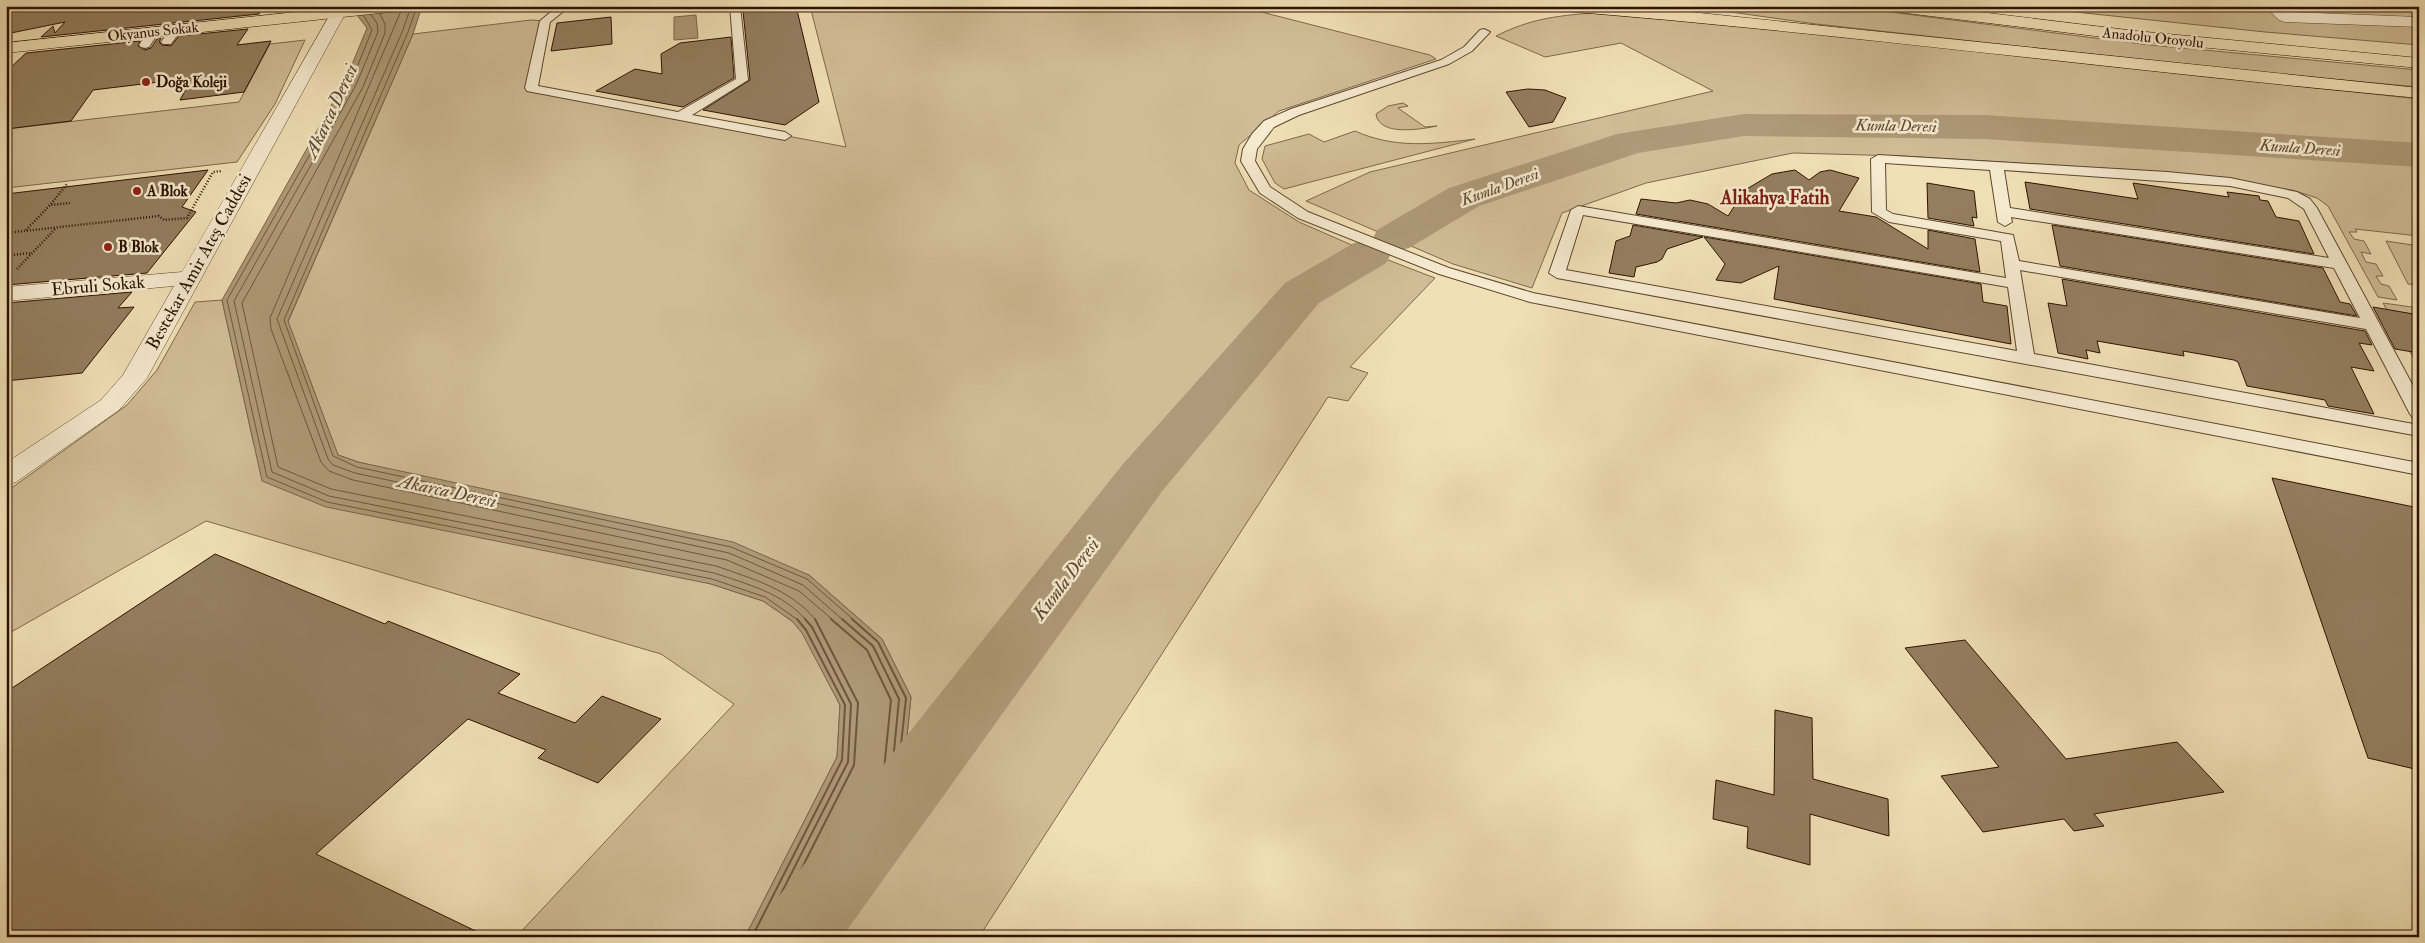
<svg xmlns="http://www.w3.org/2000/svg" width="2425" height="943" font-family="'IM FELL Double Pica',serif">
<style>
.green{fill:#d0bd97;stroke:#7e684c}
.water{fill:#ae9a78;stroke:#7a6448}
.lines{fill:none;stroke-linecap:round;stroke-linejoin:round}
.shore-far1{stroke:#6e563c;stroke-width:1}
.shore{stroke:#6e563c;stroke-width:2}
.river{fill:#ae9a78;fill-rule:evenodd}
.building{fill:#937e5f;stroke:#2d1300}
.lane-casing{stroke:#5e462e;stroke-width:2}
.street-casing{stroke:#5e462e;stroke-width:1}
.primary-casing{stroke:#2d1300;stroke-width:1}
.highway-casing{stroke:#2d1300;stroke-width:1}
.path{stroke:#2d1300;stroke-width:2.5;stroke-dasharray:1 2;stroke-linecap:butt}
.lane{fill:#f6ebd0;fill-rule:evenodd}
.street{fill:#f6ebd0;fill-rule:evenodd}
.primary{fill:#f1e0b6;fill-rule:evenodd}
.highway{fill:#f1e0b6;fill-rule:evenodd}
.poi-dot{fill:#8f2418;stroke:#f6ebd0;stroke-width:2}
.labels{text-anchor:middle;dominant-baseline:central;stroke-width:5;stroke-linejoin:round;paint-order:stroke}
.far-street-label{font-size:15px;fill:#2d1300;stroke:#f6ebd0}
.far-poi-label{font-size:15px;font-weight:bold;fill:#2d1300;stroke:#f6ebd0;text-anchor:start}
.far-water-label{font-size:16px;font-style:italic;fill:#614930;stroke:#f6ebd0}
.street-label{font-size:18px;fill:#2d1300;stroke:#f6ebd0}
.water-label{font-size:19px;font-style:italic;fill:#614930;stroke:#f6ebd0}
.far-district-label{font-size:19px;font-weight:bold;fill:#7a1f14;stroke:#f6ebd0}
</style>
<rect width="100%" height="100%" fill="#f1e0b6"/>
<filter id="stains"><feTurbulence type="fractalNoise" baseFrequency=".004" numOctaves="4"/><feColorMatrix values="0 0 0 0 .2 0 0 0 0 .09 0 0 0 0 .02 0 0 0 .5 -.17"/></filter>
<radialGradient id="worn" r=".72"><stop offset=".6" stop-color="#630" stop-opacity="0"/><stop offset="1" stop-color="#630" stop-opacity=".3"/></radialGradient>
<g class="green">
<path d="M810,6h428l192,49 6,4 -157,52 -40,34 -4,18 14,27 50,32 71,31 65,25 -85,89 18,6 -20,28 -20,-4 -349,540h-138l62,-162 8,-78 -29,-58 -73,-64 -451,-113 -20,-7 -50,-133 125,-288 118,-14 14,1 -14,67 315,59z"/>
<path d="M1688,6h155l307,39 269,25v17l-154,-14 -449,-49z"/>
<path d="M2018,6h401v39l-154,-13z"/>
<path d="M1592,13l101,7 726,79v137l-64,-7 2,3h-8l5,7 10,2 7,13 -10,-2 5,10 10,2 7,12h-7l5,8 8,2 8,14 -19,-3 -50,-91 -11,-8 -25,-8 -125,-18 -265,-16 -109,-3 -147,30 -84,30 -30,75 -79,-24 -147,-63 64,-29 343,-81 -92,-48 -76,14 -49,-21c34,-17 59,-20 96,-23z"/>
<path d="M305,40l-30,64 -38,58 -231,26v-59l233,-27 31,-58z"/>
<path d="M1403,103l5,3 -10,2 27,19 12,-1c-15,3 -58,11 -61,-12l12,-8z"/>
<path d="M1355,131c40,18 78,13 120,8l-191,50 -9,-6 -13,-24 3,-13 44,-12 15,8z"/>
<path d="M2386,241l33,5v39l-11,-1z"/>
<path d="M222,300l32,145 457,139 52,17 36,25 41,79 -3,52 -92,180h-229l218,-233 -73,-50 -455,-133 -200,114v-143l121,-87 30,-35 38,-68z"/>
<path d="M2383,303l36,5 -2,45h2v15z"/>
</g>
<g class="water">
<path d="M361,6h61l-9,28 -125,287 50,134 20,7 375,80 76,33 73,64 29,58 -8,78 -62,162h-96l92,-180 3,-52 -38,-72 -10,-12 -29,-20 -52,-17 -385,-77 -64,-26 -40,-181 124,-221 21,-51 -11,-14z"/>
<path d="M696,15l2,23 -24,2v-23z"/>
</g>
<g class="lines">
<g class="shore-far1">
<path d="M411,6l-8,24 -126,289 51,140 5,6 22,8 374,80 74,32 40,35"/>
<path d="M417,6l-9,26 -124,288 49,136 24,11 374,80 76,32 47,41"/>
<path d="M401,11l-131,307 1,11 50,133 8,9 24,9 374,80 72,31 34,29"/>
<path d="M380,14l5,10v9l-22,54 -121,216 36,164 53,22 385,77c37,13 74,23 100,54"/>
<path d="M371,15l6,8 1,9 -22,53 -122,216 38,171 57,24 385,77c33,11 69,20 92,47"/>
<path d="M364,16l8,14 -21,52 -124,218 40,177 60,25 385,77 53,18 33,23"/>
</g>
<g class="shore">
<path d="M752,937l90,-177 3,-55 -39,-75 -9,-11"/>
<path d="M759,937l89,-175 3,-58 -39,-77 -7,-8"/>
<path d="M767,937l87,-172 4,-62 -43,-84"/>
<path d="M823,937l61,-167 7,-70 -24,-50 -36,-31"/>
<path d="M831,937l61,-165 7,-73 -26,-53 -31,-27"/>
<path d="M837,937l61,-164 8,-75 -28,-56 -26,-23"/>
</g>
<path class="river" d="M1744,114l241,1 434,28v24l-434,-28 -241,-3 -106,17 -159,53 -70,42 -17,4 -6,11 -67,40 -156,187 -321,447h-87l12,-26 356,-447 162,-181 69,-40 18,-3 5,-10 72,-42 168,-54z"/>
</g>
<g class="building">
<path d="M6,6h258l-5,8 -218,23 12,-11 2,7 10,-11 -59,12z"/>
<path d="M796,6l23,96 -34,23 -82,-15 47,-30 -7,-69z"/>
<path d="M611,17l1,27 -61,7 6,-28z"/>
<path d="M248,29l-11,16 34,-4 -27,51 -64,8 12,-22 -99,12 -22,31 -65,8v-57l20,-19 114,-12 -2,5 7,4 6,-2 6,-9 4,-1 -2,4 3,3 9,1 8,-10z"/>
<path d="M731,37l3,41 -51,29 -87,-16 39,-22 27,5 -1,-20 19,-11z"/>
<path d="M1528,89l17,1 21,8 -13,24 -24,5 -23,-35z"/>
<path d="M208,170l-26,37 14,5 -49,61 -141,12v-91z"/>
<path d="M1795,170l14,10 11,-8 10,-2 29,8 -20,33 37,6 52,32v-19l47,9 5,33 -344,-58 5,-15 35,4 14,-3 18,4 20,12 17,-26 27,-16z"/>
<path d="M2025,182l113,17 -5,-16 96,14 -2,-5 32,4 1,4 8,1 8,16 23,4 15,33 -284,-45z"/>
<path d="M1927,183l47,8 3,27 -5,-1 2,9 -46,-8z"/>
<path d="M1633,225l70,12 -36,12 -5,10 -5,3 -21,5 -2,10 -25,-4 7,-32 14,-5z"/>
<path d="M2052,225l271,43 17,34 10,2 7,12 -297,-50z"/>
<path d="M1704,237l277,47 2,18 24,4 4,38 -237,-45 5,-33 -38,17 -25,-3 9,-16z"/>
<path d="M2062,279l303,52 7,14 -13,-2 15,28 -23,-4 23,47 -46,-8 -3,-6 -78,-14 -9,-24 -4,-2 -51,-9 1,5 -87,-15 3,12 -14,-3 2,9 -30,-6 -10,-50 19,3z"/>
<path d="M132,292l-14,16 16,-1 -52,66 -76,8v-78z"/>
<path d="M2373,307l46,8v38l-24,-4z"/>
<path d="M2272,478l147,30v262l-51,-12z"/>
<path d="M215,554l170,70 3,-3 132,53 -22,19 77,30 27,-27 59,23 -63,64 -60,-25 8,-8 -78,-31 -152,135 172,83h-482v-245z"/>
<path d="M1965,640l101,119 111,-17 47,50 -130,22 10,12 -30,5 -10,-12 -81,13 -42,-56 58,-9 -94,-119z"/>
<path d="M1775,710l37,8 1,61 75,20 1,37 -79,-22v51l-63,-17 1,-21 -35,-8 3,-39 58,15z"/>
</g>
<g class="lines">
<defs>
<g id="lane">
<path d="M558,6h12l-20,16 -12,64 140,26 58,-33 -6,-73h10l8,74 -56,35 93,17 6,4 -6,4 -258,-49 -2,-3 15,-67z"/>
<path d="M175,27l6,3 -10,14h-8l-2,-2 10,-14z"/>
<path d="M153,29l6,3 -10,15 -4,1 -4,-1 -2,-2 10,-15z"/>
<path d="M1484,29l6,3 -18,19 -23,13 -150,51 -25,12 -17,22 -2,12 15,26 38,25 141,56 84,25 886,170v12l-889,-173 -91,-28 -141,-56 -38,-25 -19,-32 2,-12 9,-15 12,-13 27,-12 150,-49 23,-13 16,-17z"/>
<path d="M1878,155l289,17 63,6 67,14 13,7 7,9 102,189v22l-6,-1 -3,-4 -44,-85 -346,-59 14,84 385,71v11l-862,-158 -8,-5 22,-63 7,-4 428,72 -5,-37 -112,-19 -17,-10 -1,-53zM1885,163l105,7 8,52 7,4 7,-4 -1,-5 323,51 26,50 -341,-57 -6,-26 -120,-21 -7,-4zM2004,170l226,16 58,12 16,11 25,49 -319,-50zM1583,215l425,72 9,64 -451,-81z"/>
</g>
<g id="street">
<path d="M335,6h17l-7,8 -198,364 -28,32 -103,72 -10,3v-22l95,-63 22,-25 51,-89 -168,15v-14l176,-15z"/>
<path d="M2265,6h18l6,6 130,5v10l-134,-5 -6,-2z"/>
</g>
<g id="primary">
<path d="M352,6h55l-8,5 -393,42v-10z"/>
<path d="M1556,6h69l46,4 748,78v10c-286,-26 -569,-64 -855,-87z"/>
</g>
<path id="highway" d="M1881,6h49l206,25 283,27v10l-283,-27 -247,-30z"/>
</defs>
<use href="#lane" class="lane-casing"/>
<use href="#street" class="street-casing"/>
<use href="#primary" class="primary-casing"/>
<use href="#highway" class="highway-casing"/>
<g class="path">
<path d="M51,204l16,-20"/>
<path d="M26,230l24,-25 20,-2"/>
<path d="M6,233l153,-17 5,4 23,-2 26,-46 9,-1"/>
<path d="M11,255l21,-2"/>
<path d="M17,269l39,-41"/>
</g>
<use href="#lane" class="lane"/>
<use href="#street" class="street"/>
<use href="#primary" class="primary"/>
<use href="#highway" class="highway"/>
</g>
<g class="poi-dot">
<circle cx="146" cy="82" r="5"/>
<circle cx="137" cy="191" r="5"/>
<circle cx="108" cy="247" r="5"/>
</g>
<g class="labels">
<g class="far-street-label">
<text transform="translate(153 32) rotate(-6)">Okyanus Sokak</text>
<text transform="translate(2153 38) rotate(6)">Anadolu Otoyolu</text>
</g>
<g class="far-poi-label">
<text x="156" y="82">Doğa Koleji</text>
<text x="147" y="191">A Blok</text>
<text x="118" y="247">B Blok</text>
</g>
<g class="far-water-label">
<text transform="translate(1896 126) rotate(1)">Kumla Deresi</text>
<text transform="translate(2300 148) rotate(4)">Kumla Deresi</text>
<text transform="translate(1500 187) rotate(-20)">Kumla Deresi</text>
</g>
<g class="street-label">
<text transform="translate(199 262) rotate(-61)">Bestekar Amir Ateş Caddesi</text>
<text transform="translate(98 286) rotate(-5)">Ebruli Sokak</text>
</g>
<g class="water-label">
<text transform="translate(331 111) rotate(-65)">Akarca Deresi</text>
<text transform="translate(447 491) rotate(12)">Akarca Deresi</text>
<text transform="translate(1066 579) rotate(-53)">Kumla Deresi</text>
</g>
<g class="far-district-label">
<text x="1775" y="198">Alikahya Fatih</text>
</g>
</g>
<rect width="2425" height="943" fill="none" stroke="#f1e0b6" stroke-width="25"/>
<rect x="8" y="8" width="2410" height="928" fill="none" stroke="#2d1300" stroke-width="2.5"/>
<rect x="12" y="12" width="2400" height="918" fill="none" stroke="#2d1300"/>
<rect width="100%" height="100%" filter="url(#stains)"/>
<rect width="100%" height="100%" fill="url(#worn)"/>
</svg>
